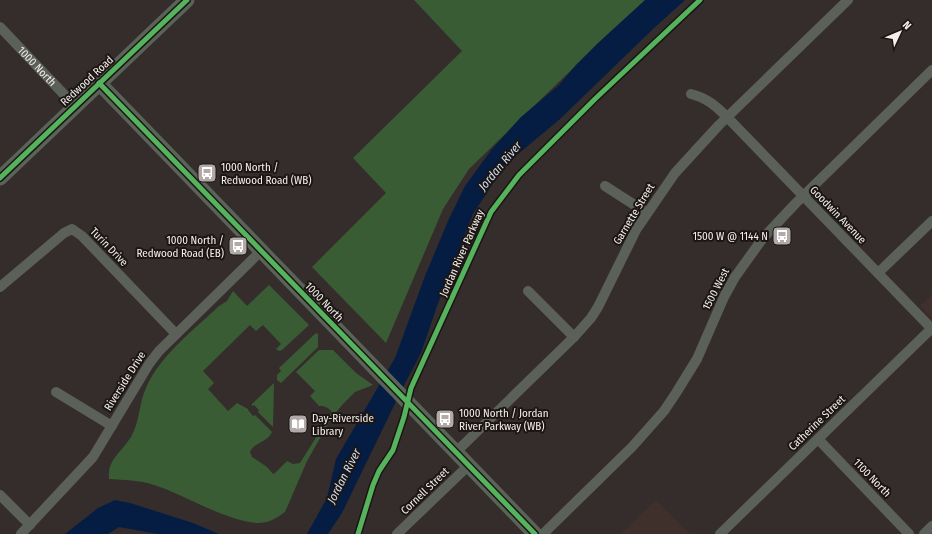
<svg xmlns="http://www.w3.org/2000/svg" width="932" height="534" font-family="'Fira Sans Condensed',sans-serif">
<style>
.built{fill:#40302b}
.green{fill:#3a5c35}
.water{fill:#051d43}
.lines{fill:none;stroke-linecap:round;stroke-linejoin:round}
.street{stroke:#5b6059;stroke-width:10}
.secondary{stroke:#5a6358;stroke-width:15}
.cycleway-casing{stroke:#1b1614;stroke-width:8}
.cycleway{stroke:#56b35d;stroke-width:5}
.labels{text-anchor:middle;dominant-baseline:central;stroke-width:4;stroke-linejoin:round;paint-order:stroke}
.street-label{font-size:11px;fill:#f5eeeb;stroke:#1b1614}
.poi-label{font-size:11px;fill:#f5eeeb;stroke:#1b1614;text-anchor:start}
.water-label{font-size:12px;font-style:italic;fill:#d3dff0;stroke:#1b1614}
</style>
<rect width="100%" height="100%" fill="#342d2c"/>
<g class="built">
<path d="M932,295v24l-12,-13z"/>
<path d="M656,500l34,34h-69z"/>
</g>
<g class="green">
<path d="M414,0h232l-46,42 -131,127 -26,40 -57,134 -74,-76 74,-74 -33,-35 109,-107z"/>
<path d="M269,285l40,40 -27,25 -3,1 -3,-2 5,-5 -18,-19 -7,6 -6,-6 -47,46 11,12 -6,6 20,22 9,-8 11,6v1l5,6 2,-1 17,17c-5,11 -18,10 -22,20l2,5 15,10 6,7 2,-1 12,-12 6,3 7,-1 32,-51c-4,-5 -7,-6 -13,-6l-9,-10 5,-5 -19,-19 23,-22h14l23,23 17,12 -18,7 -12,12 -11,13 -25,44 -22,51c-6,4 -11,8 -19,10 -27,7 -84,-29 -112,-37 -15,-5 -30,-5 -45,-6 -2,-21 14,-27 23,-44 8,-15 7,-32 14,-47 14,-33 48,-58 73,-82l8,-5 6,-10 14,15z"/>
<path d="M316,333l2,1v13l-37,36 -4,-3v-5l4,-4 -2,-3z"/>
<path d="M274,383l-1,44 -15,-15 1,-2 -5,-5 -2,1v-2z"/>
</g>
<g class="water">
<path d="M645,0h40l-32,29 -93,90 -55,46 -32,49 -36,92 -16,47 -19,36 -60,124 -14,21h-21l20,-36 9,-39 59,-101 30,-82 23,-55 17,-35 27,-37 29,-32 38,-32 17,-20 22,-22z"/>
<path d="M115,500l15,3 63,20 26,11h-61l-39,-7 -11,7h-43l33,-26z"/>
</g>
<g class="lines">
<g class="street">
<path id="s1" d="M0,27l75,79"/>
<path d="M691,94c16,4 25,12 36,23l205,212"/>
<path d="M605,186l42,27"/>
<path d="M878,273l54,-52"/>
<path d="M0,287l64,-54 8,-4 10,7 94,98"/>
<path d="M528,291l46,46"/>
<path d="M56,392l56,34"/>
<path d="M818,439l91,95"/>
<path d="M456,452l118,-115 17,-19 7,-11 38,-77 39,-57 44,-48 129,-125"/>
<path d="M0,495l30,30"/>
<path d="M21,534l72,-77 56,-93 10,-13 102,-100"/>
<path d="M397,534l72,-69"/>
<path d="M543,534l89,-87 32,-36 12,-18 21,-34 27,-62 11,-20 28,-39 33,-35 136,-133"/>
<path d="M720,534l211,-205"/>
<path d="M924,534l8,-8"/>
</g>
<g class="secondary">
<path d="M99,83l436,451"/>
<path d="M0,178l187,-178"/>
</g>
<defs>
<g id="cycleway">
<path d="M99,83l436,451"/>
<path d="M0,178l187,-178"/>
<path d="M358,534l15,-49 6,-14 14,-21 11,-33 7,-29 80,-176 28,-37 76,-76 105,-99"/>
</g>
</defs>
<use href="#cycleway" class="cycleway-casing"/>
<use href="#cycleway" class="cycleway"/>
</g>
<defs>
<symbol id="bus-square" viewBox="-11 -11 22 22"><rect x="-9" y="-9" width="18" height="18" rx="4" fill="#b1aaa8" stroke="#1b1614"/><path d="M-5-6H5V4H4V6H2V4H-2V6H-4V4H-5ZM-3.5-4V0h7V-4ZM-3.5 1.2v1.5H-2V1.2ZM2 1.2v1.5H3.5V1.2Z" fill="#fff"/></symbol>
<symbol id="library-square" viewBox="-11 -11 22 22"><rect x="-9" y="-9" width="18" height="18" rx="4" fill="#b1aaa8" stroke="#1b1614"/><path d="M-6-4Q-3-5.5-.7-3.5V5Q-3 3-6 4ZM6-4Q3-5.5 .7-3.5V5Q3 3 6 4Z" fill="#fff"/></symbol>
</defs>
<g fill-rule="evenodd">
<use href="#bus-square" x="196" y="162" width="22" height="22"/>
<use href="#bus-square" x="771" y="225" width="22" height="22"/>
<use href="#bus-square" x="227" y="235" width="22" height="22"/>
<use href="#bus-square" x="434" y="408" width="22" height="22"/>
<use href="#library-square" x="287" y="413" width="22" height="22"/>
</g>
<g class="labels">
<g class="street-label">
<text stroke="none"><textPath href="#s1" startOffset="54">1000 North</textPath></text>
<text transform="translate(87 81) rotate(-43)">Redwood Road</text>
<text transform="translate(634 214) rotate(-59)">Garnette Street</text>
<text transform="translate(838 215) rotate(46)">Goodwin Avenue</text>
<text transform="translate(109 247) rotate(46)">Turin Drive</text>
<text transform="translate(462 253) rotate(-66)">Jordan River Parkway</text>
<text transform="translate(716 289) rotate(-63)">1500 West</text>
<text transform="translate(324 302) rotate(46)">1000 North</text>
<text transform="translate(125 381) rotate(-58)">Riverside Drive</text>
<text transform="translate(817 423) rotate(-44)">Catherine Street</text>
<text transform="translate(872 478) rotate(46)">1100 North</text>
<text transform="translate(425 491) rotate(-44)">Cornell Street</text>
</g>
<g class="poi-label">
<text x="221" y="167">1000 North /<tspan x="221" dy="13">Redwood Road (WB)</tspan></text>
<text x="768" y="236" text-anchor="end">1500 W @ 1144 N</text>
<text x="224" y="240" text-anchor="end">1000 North /<tspan x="224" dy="13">Redwood Road (EB)</tspan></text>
<text x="459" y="413">1000 North / Jordan<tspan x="459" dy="13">River Parkway (WB)</tspan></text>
<text x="312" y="418">Day-Riverside<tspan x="312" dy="13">Library</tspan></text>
</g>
<g class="water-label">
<text transform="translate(500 166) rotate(-50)">Jordan River</text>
<text transform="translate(344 476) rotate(-63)">Jordan River</text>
</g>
</g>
<g transform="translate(900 32) rotate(46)" stroke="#1b1614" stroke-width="3" paint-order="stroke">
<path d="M0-3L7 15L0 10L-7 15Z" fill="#f5eeeb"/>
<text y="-6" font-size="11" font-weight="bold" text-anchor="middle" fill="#f5eeeb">N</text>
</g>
</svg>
